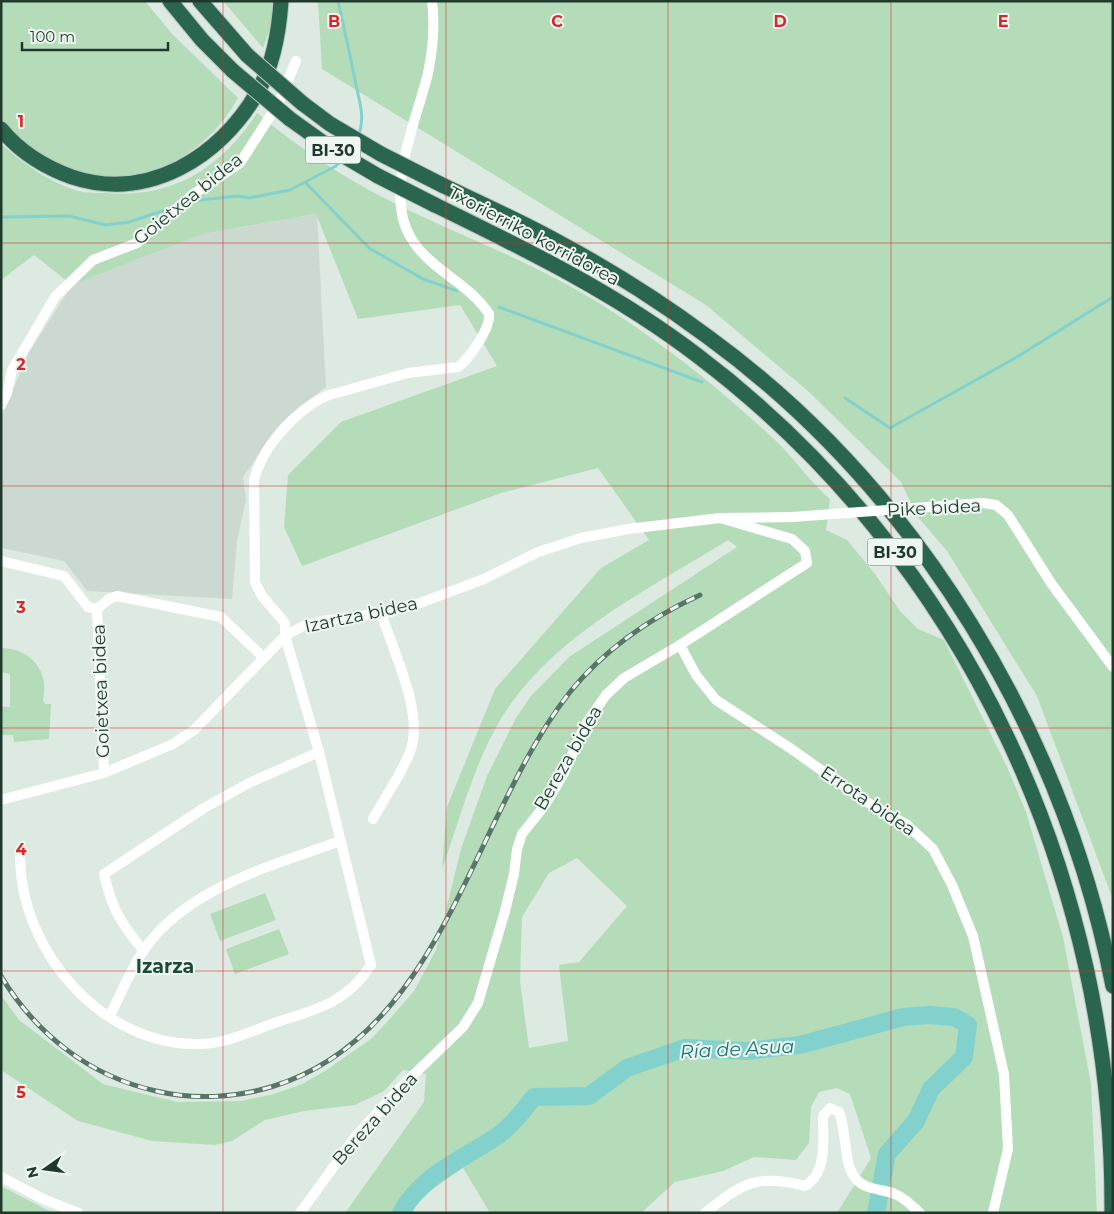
<svg xmlns="http://www.w3.org/2000/svg" width="1114" height="1214" font-family="Montserrat,sans-serif">
<style>
.built{fill:#cbd9d0}
.green{fill:#b5dcb8;fill-rule:evenodd}
.lines{fill:none;stroke-linecap:round;stroke-linejoin:round}
.stream{stroke:#83d1cd;stroke-width:3}
.river{stroke:#83d1cd;stroke-width:18}
.motorway-casing{stroke:#bcc4c0;stroke-width:17}
.minor{stroke:#fff;stroke-width:10}
.motorway{stroke:#2a664e;stroke-width:15}
.rail-casing{stroke:#597568;stroke-width:5}
.rail{stroke:#edf6f0;stroke-width:3;stroke-dasharray:9;stroke-linecap:butt}
.motorway-bridge-casing{stroke:#bcc4c0;stroke-width:17;stroke-linecap:butt}
.minor-bridge{stroke:#fff;stroke-width:10}
.motorway-bridge{stroke:#2a664e;stroke-width:15}
.grid{fill:none;stroke:#d62828;stroke-width:1;stroke-opacity:0.55}
.labels{text-anchor:middle;dominant-baseline:central;stroke-width:4;stroke-linejoin:round;paint-order:stroke}
.shield{fill:#edf6f0;stroke:#5d7268;stroke-width:1}
.shield-label{font-size:16px;font-weight:bold;fill:#1f392d}
.street-label{font-size:18px;fill:#1f392d;stroke:#edf6f0}
.neighbourhood-label{font-size:19px;font-weight:bold;fill:#1b4b36;stroke:#edf6f0}
.water-label{font-size:19px;font-style:italic;fill:#197572;stroke:#edf6f0}
.grid-label{font-size:16px;text-anchor:middle;font-weight:bold;fill:#d62828;stroke:#edf6f0;stroke-width:4;stroke-linejoin:round;paint-order:stroke}
</style>
<rect width="100%" height="100%" fill="#ddeae2"/>
<path class="built" d="M317,214l9,173 -46,37 -37,53 3,23 -9,41 -5,58 -145,-8 -23,-30 -63,-13v-130l27,-64 44,-69 131,-51z"/>
<g class="green">
<path d="M1,1h144l28,34 65,63c-32,57 -91,90 -156,74 -12,-2 -26,-6 -36,-12 -17,-11 -32,-27 -45,-41z"/>
<path d="M223,1h51l-4,27 -7,20z"/>
<path d="M318,1h795v899l-76,-204 -90,-145 -30,-35 -16,-34 -92,-90 -103,-87 -384,-236z"/>
<path d="M257,113c35,29 72,55 112,77 68,37 141,62 208,100 73,42 138,94 199,151 19,18 34,41 54,58l-4,31 21,10 28,34 25,37 18,18 26,11 63,127 19,45 37,125 28,147 6,129h-260l34,-55 -21,-64 -13,-6 -18,4 -8,15 -2,36 -13,17 -42,-3 -31,14 -48,11 -34,31h-151l-27,-45 -43,30 -9,15h-66l79,-111 2,-28 -23,-4 -19,21 -29,14 -51,6 -39,9 -33,21 -17,4 -63,-4 -74,-20 -77,-51v-75l18,25 84,64 49,12 26,6 63,-1 33,-7 28,-10 23,-13 46,-32 16,-17 27,-31 22,-41 25,-101 26,-73 29,-58 15,-22 38,-39 168,-110 -9,-7c-80,50 -175,95 -226,177 -28,46 -42,102 -60,152l5,-62 48,-118 106,-121 48,-28 -51,-72 -97,25 -199,73 -18,-39 4,-52 53,-53 156,-56 -37,-61 -102,14 -42,-105 -113,20 -131,51 -38,-30 -33,25v-136c23,20 48,38 77,47 9,2 18,2 27,2 68,6 116,-25 152,-80zM577,858l50,48 -48,56 -20,3 9,76 -39,7 -9,-67 2,-64 27,-44z"/>
<path d="M1,648c29,0 49,23 42,52l2,4h6l-2,35 -35,3 -1,-7h-12v-28h9v-33l-9,-2z"/>
<path d="M265,893l11,27 -56,21 -10,-27z"/>
<path d="M279,929l10,25 -54,20 -9,-25z"/>
<path d="M1,1186l50,26 -1,1h-49z"/>
</g>
<g class="lines">
<g class="stream">
<path d="M338,1c6,27 12,53 17,79 4,21 11,37 3,57"/>
<path d="M306,183l63,65 54,31 34,12"/>
<path d="M191,201l47,-5 11,2 41,-8 46,-24 6,-6"/>
<path d="M1,217l68,-1 37,9 23,-3 42,-14"/>
<path d="M499,307l203,75"/>
<path d="M845,398l45,30 127,-71 96,-60"/>
</g>
<path class="river" d="M401,1213c22,-40 64,-54 99,-79 13,-9 24,-25 34,-37l55,-1 38,-28 58,-20 61,3 54,-6 103,-28 26,-2 25,2 14,8 -4,32 -33,32 -15,32 -29,33 -11,59"/>
<defs>
<g id="motorway">
<path d="M170,1l32,39 31,31"/>
<path d="M200,1l47,54"/>
<path d="M302,103l28,21 51,30"/>
<path d="M290,119l42,30 46,27"/>
<path d="M1,129c19,23 43,38 71,48 76,25 148,-20 185,-84 16,-27 22,-61 24,-92"/>
<path d="M442,185c40,19 80,37 118,58 52,28 101,59 148,94 210,153 355,395 405,649"/>
<path d="M433,204c92,45 183,89 265,152 268,203 416,523 414,857"/>
</g>
</defs>
<use href="#motorway" class="motorway-casing"/>
<g class="minor">
<path d="M1,405l6,-12 5,-23 43,-73 38,-37 44,-17 55,-48 48,-32 38,-59 18,-43"/>
<path d="M983,503l13,2 12,10 43,68 62,84"/>
<path d="M1,561l63,15 24,31 9,2"/>
<path d="M680,645l16,30 20,25 74,48 75,53 41,23 27,25 19,36 21,51 31,138 4,75 -15,64"/>
<path d="M104,773l-7,-164 12,-10 8,-3 104,21 43,41"/>
<path d="M1,800l103,-27 69,-29 21,-14 91,-94 18,-10 19,-5 69,-9 29,-9 64,-24 54,-27 43,-14 47,-9 92,-11 72,-1"/>
<path d="M373,819c12,-22 28,-44 37,-67 15,-38 -17,-101 -29,-139"/>
<path d="M20,858c1,94 83,189 181,186 26,0 55,-15 79,-23 39,-12 68,-20 91,-56l-52,-213 -34,-116v-13l-23,-27 -7,-14 -1,-102c8,-33 42,-70 72,-84l82,-23 50,-6c11,-8 33,-39 31,-53 -21,-32 -59,-44 -78,-76 -28,-46 6,-118 17,-165 5,-24 7,-48 4,-72"/>
<path d="M144,951c-23,-27 -32,-42 -40,-77l100,-66 45,-25 70,-31"/>
<path d="M110,1015c11,-21 20,-44 33,-64 44,-64 129,-85 197,-110"/>
<path d="M1,1177l42,22 35,14"/>
<path d="M300,1213l56,-77 48,-52 59,-57 15,-24 27,-92 9,-37 3,-25 5,-15 23,-29 19,-32 21,-48 21,-30 18,-17 56,-33 127,-82 -2,-12 -13,-12 -72,-21"/>
<path d="M705,1213c37,-30 53,-40 100,-27 23,-14 18,-47 18,-70l7,-8 9,4c8,18 4,53 17,67 9,11 27,10 39,15 10,4 17,12 25,19"/>
</g>
<use href="#motorway" class="motorway"/>
<defs>
<path id="rail" d="M1,976c35,58 88,100 155,115 38,9 80,7 118,-5 169,-53 197,-268 296,-394 35,-43 80,-74 130,-97"/>
</defs>
<use href="#rail" class="rail-casing"/>
<use href="#rail" class="rail"/>
<defs>
<g id="motorway-bridge">
<path d="M247,55l55,48"/>
<path d="M233,71l57,48"/>
<path d="M381,154l61,31"/>
<path d="M378,176l55,28"/>
</g>
</defs>
<use href="#motorway-bridge" class="motorway-bridge-casing"/>
<path class="minor-bridge" d="M792,517l191,-14"/>
<use href="#motorway-bridge" class="motorway-bridge"/>
</g>
<path class="grid" d="M223,1v1212M446,1v1212M668,1v1212M891,1v1212M1,243h1112M1,486h1112M1,728h1112M1,971h1112"/>
<g class="labels">
<g class="shield">
<rect x="305.5" y="136.5" width="55" height="27" rx="4"/>
<rect x="867.5" y="538.5" width="55" height="27" rx="4"/>
</g>
<g class="shield-label">
<text x="333" y="150">BI-30</text>
<text x="895" y="552">BI-30</text>
</g>
<g class="street-label">
<text transform="translate(188 199) rotate(-39)">Goietxea bidea</text>
<text transform="translate(534 236) rotate(28)">Txorierriko korridorea</text>
<text transform="translate(934 508) rotate(-3)">Pike bidea</text>
<text transform="translate(361 615) rotate(-12)">Izartza bidea</text>
<text transform="translate(101 691) rotate(-92)">Goietxea bidea</text>
<text transform="translate(568 758) rotate(-60)">Bereza bidea</text>
<text transform="translate(868 801) rotate(34)">Errota bidea</text>
<text transform="translate(375 1119) rotate(-48)">Bereza bidea</text>
</g>
<g class="neighbourhood-label">
<text x="165" y="966">Izarza</text>
</g>
<g class="water-label">
<text transform="translate(737 1049) rotate(-3)">Ría de Asua</text>
</g>
</g>
<g class="grid-label">
<text x="334" y="27">B</text>
<text x="557" y="27">C</text>
<text x="780" y="27">D</text>
<text x="1003" y="27">E</text>
<text x="21" y="127">1</text>
<text x="21" y="370">2</text>
<text x="21" y="613">3</text>
<text x="21" y="855">4</text>
<text x="21" y="1098">5</text>
</g>
<rect width="1114" height="1214" fill="none" stroke="#1f392d" stroke-width="5"/>
<g transform="translate(45 1169) rotate(256)" stroke="#edf6f0" stroke-width="4" paint-order="stroke">
<path d="M0-4L9 19L0 12L-9 19Z" fill="#1f392d"/>
<text y="-8" font-size="14" font-weight="bold" text-anchor="middle" fill="#1f392d">N</text>
</g>
<path d="M22 42v8h146v-8" fill="none" stroke="#1f392d" stroke-width="2.5"/>
<text x="30" y="42" font-size="15" fill="#1f392d" stroke="#edf6f0" stroke-width="4" paint-order="stroke">100 m</text>
</svg>
